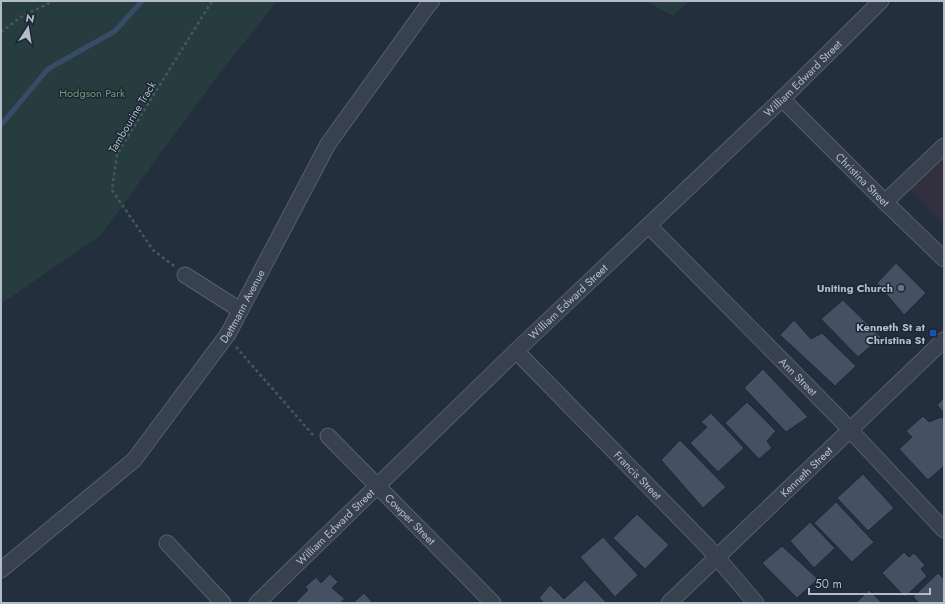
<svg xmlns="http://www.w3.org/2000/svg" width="945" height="604" font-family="Jost,sans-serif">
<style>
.medical{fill:#32303f}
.green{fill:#263c3f}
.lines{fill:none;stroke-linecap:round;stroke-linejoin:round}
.stream{stroke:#394c67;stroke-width:5}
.building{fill:#455162;stroke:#1f2835}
.street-casing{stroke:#565f6c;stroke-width:17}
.path{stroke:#44595c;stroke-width:2.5;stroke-dasharray:3 3;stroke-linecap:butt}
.street{stroke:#38414e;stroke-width:15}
.worship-dot{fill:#6b7280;stroke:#1d2633;stroke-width:1.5}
.transit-dot{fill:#1a4fb4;stroke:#1d2633;stroke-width:1.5}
.labels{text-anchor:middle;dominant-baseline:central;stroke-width:3;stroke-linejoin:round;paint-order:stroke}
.street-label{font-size:11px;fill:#b4bcc9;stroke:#1d2633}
.park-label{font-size:11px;fill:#6b9a76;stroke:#1d2633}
.poi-label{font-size:11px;font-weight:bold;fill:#b4bcc9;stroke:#1d2633;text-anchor:end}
</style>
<rect width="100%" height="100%" fill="#242f3e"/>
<path class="medical" d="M944,154v71l-35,-37z"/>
<g class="green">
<path d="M1,1h276l-62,78 -114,156 -100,69z"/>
<path d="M646,1h43l-16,15z"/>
</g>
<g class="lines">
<path class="stream" d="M1,125l47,-56 67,-38 27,-30"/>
</g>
<g class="building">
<path d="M896,263l30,30 -22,22 -27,-32z"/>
<path d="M843,300l38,37 -23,20 -37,-38z"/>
<path d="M794,320l17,19 11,-6 34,33 -21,20 -55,-51z"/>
<path d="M763,369l45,48 -22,15 -42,-44z"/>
<path d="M944,398v15l-7,-8z"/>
<path d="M747,402l29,29 -9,10 5,7 -13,11 -34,-36z"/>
<path d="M711,413l33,35 -26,24 -28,-29 17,-16 -6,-5z"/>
<path d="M923,416l6,6 12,-5 3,2v47l-16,14 -29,-31 13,-12 -6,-6z"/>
<path d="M680,440l46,47 -23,21 -42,-48z"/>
<path d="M863,474l31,34 -26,23 -31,-33z"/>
<path d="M836,502l38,40 -22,20 -38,-39z"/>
<path d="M637,514l32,31 -24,24 -32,-31z"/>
<path d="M810,522l25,26 -21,20 -24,-27z"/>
<path d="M603,537l35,38 -23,22 -35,-40z"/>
<path d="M782,546l36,33 -21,19 -35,-35z"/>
<path d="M904,552l5,5 5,-4 11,12 -4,4 6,7 -22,21 -23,-24z"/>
<path d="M938,573l6,6v24h-25l-6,-6z"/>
<path d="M330,574l8,8 -6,6 13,11 -5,4h-45l13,-13 -3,-3 11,-10 5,6z"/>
<path d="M585,580l22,23h-63l-5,-5 11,-13 14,14z"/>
<path d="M869,590l13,13h-26z"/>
<path d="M364,593l9,10h-20z"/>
</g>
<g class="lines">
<defs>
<g id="street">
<path id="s1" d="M782,99l103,103 59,57"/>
<path d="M885,202l59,-56"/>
<path id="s2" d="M649,226l188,190 107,114"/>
<path d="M185,275l55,35"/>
<path id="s3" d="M516,351l191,195 49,57"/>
<path id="s4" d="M328,436l165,167"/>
<path d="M167,543l56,60"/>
<path id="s5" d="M1,570l133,-110 94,-126 100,-190 101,-140 3,-3"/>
<path id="s6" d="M257,603l259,-252 266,-252 99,-98"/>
<path id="s7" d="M669,603l275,-263"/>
</g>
</defs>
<use href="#street" class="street-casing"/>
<g class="path">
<path d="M1,32l23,-17 30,-14"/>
<path d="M174,266l-21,-16 -41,-60 5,-36 95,-153"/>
<path d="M236,347l77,88"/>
</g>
<use href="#street" class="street"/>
</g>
<circle class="worship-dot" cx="901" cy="288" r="4"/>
<rect class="transit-dot" x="929" y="329" width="8" height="8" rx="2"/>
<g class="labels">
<g class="street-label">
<text stroke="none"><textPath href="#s6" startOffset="757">William Edward Street</textPath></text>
<text transform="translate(132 117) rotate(-59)">Tambourine Track</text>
<text stroke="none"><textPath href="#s1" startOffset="114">Christina Street</textPath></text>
<text stroke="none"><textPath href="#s6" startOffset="433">William Edward Street</textPath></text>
<text stroke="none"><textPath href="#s5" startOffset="361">Dettmann Avenue</textPath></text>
<text stroke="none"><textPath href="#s2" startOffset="212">Ann Street</textPath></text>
<text stroke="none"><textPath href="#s7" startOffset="190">Kenneth Street</textPath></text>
<text stroke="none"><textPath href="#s3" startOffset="174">Francis Street</textPath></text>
<text stroke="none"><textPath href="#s4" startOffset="117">Cowper Street</textPath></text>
<text stroke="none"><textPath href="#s6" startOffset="109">William Edward Street</textPath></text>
</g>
<g class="park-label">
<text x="92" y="93">Hodgson Park</text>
</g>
<g class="poi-label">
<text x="893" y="288">Uniting Church</text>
<text x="925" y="327">Kenneth St at<tspan x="925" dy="13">Christina St</tspan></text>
</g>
</g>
<rect width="945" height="604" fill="none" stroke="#b4bcc9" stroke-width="4"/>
<g transform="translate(28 28) rotate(12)" stroke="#1d2633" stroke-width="3" paint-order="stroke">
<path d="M0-3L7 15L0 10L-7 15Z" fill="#b4bcc9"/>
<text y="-6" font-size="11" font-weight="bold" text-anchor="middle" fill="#b4bcc9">N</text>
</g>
<path d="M809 588v6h121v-6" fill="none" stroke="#b4bcc9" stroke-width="2"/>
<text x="815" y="588" font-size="12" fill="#b4bcc9" stroke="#1d2633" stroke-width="3" paint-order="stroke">50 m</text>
</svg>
